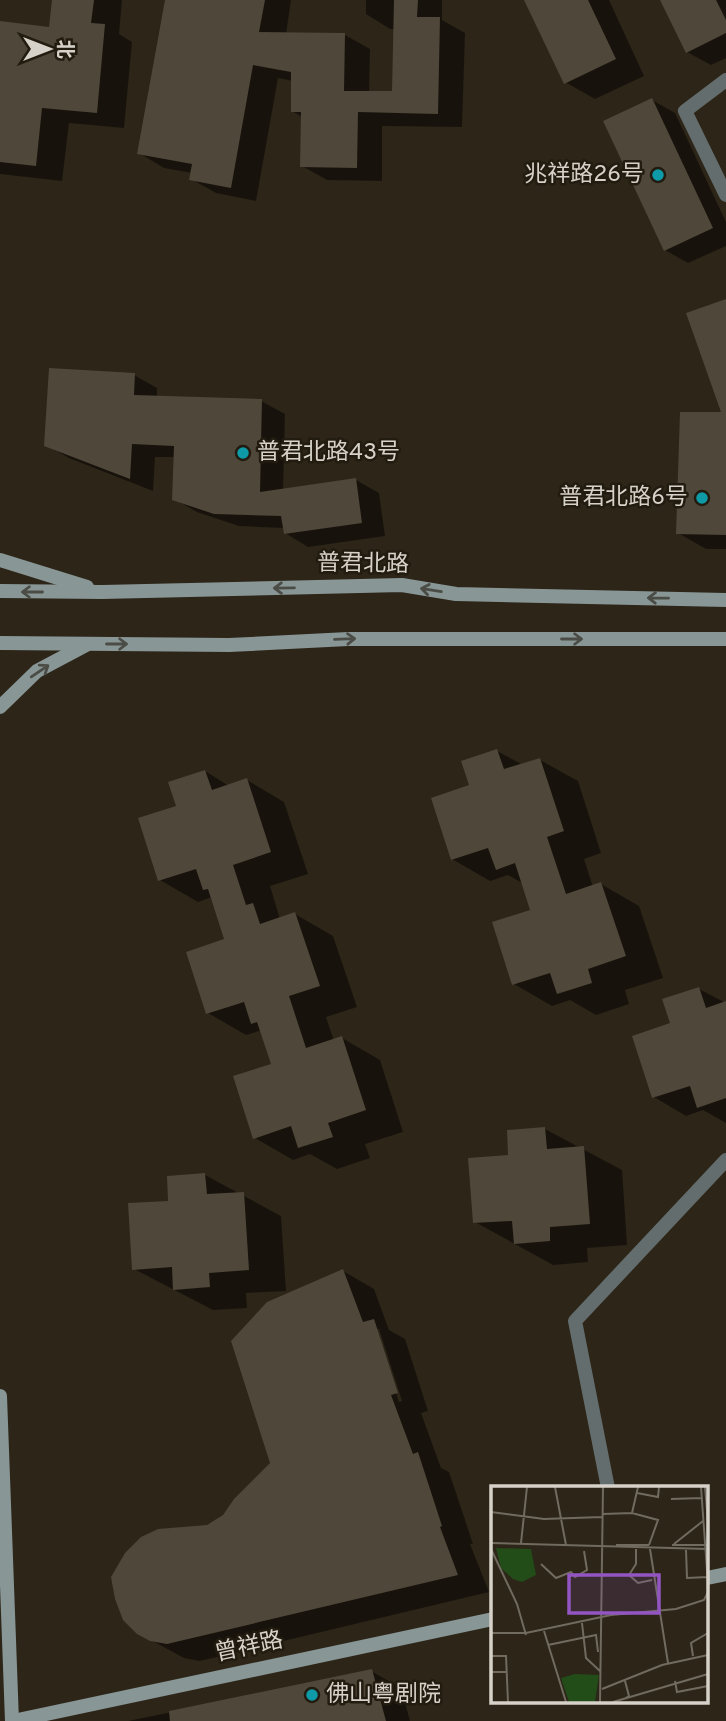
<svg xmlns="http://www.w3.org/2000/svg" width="726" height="1721" font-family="Overpass,'Noto Sans SC',sans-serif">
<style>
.shadow{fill:#0007;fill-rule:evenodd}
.building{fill:#4f4739}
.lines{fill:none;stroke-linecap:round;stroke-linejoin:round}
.street{stroke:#646d6d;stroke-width:14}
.secondary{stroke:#889696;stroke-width:14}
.oneway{stroke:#4b4c45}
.culture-dot{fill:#0f9aa8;stroke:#221b0f;stroke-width:2.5}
.labels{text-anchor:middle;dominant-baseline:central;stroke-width:5;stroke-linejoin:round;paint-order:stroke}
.poi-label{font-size:23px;fill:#d6d1c9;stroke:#221b0f;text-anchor:end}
.street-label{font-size:23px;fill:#d6d1c9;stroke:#221b0f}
.inset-road{fill:none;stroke:#706a5f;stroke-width:2}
.view{fill:#9255c2;fill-opacity:0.15;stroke:#9255c2;stroke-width:3.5}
.inset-edge{fill:none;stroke:#d6d1c9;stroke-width:3.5}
</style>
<rect width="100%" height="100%" fill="#2c2518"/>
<g class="shadow">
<path d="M54,0h68l-3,34 13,8 -8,86 -55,-5 -7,58 -62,-7v-151l51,6z"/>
<path d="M167,0h124l-5,34 59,1 25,14 -1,44h25l1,-64h-5l-24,-15v-14h76v20l23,13 -3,94 -80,-1v55l-55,-1 -25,-14v-49l-10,-6 1,-30 -15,-3 -22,123 -40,-8 -25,-14 1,-6 -28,-5 -25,-15z"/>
<path d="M526,0h83l35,76 -49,23 -30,-17z"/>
<path d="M662,0h64v58l-15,7 -24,-13z"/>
<path d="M652,100l23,13 51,109v24l-38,17 -23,-13z"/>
<path d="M726,301v248h-20l-28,-16 46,-119z"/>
<path d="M134,375l23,13v10l104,3 24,13 -2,76 73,-10 23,13 6,43 -77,11 -23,-14 -1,-5 -45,-2 -42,-14 -23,-13 1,-42h-20l-2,34 -84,-33 -23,-13z"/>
<path d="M497,751l26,14 17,-5 38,21 23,72 -17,6 9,28 8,-3 38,22 24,72 -38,12 4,14 -33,11 -26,-15 -18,6 -38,-22 18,-73 -8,-27 -16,-9 -18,6 -38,-22 19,-73z"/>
<path d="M205,771l24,15 18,-6 37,22 24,72 -38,12 10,33 15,-5 38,22 24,71 -31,10 8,24 8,-3 38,22 23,72 -38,12 5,14 -33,11 -27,-15 -17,6 -38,-22 18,-73 -11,-35 -16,5 -38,-22 18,-73 -14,-43 -14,5 -38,-22 18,-73z"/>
<path d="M699,989l27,14v120l-23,-13 -17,6 -32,-19 18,-73z"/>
<path d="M545,1129l77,41 5,75 -40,3 1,14 -35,3 -78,-43 35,-66z"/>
<path d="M205,1175l76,41 5,75 -40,2 1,15 -34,2 -79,-41 36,-66z"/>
<path d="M343,1271l31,18 15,41 16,9 23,72 -7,2 20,55 8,4 24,72h-3l19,48 -289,69 -16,-3 -46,-25 69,-107 17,-10 48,-52zM375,1329h4l23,72 -3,1z"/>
<path d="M371,1671l30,17 9,33h-282z"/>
</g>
<g class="building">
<path d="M52,0h42l-3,23 14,1 -8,89 -55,-5 -6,58 -36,-4v-141l49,6z"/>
<path d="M165,0h100l-6,32 86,1 -1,58h48l2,-91h24l-1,17h23l-2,97 -80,-2 -1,56 -57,-1 1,-55h-10v-40l-38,-7 -22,123 -42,-8 3,-16 -55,-10z"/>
<path d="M524,0h64l28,59 -52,25z"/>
<path d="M660,0h56l10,20v13l-40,20z"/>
<path d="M652,98l61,130 -49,23 -61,-130z"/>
<path d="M726,299v236l-50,-1 4,-122h41l-35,-99z"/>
<path d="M49,368l86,5 -1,22 128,4 -2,93 96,-14 6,45 -78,11 -3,-18 -67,-2 -42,-14 2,-54 -42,-2 -2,35 -86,-33z"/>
<path d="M497,749l7,20 36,-11 24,73 -17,6 19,57 35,-12 25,74 -38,13 4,14 -35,11 -7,-21 -38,12 -20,-63 38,-12 -15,-47 -19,7 -8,-22 -37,12 -20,-62 38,-13 -8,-24z"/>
<path d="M205,770l7,20 35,-12 24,74 -38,13 13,40 7,-2 7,21 35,-12 25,74 -31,10 17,52 36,-12 24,74 -38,13 5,14 -35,11 -7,-22 -38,13 -20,-63 38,-12 -14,-42 -6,2 -7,-22 -38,12 -20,-62 38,-13 -16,-50 -5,1 -7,-21 -38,12 -20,-63 38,-12 -8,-24z"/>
<path d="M699,987l7,21 20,-7v97l-29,10 -7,-22 -38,12 -20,-62 38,-13 -8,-24z"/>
<path d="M545,1127l2,22 37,-3 6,78 -40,3v14l-36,3 -2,-23 -39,2 -5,-65 40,-3 -1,-25z"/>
<path d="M205,1173l2,21 37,-2 5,78 -40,3 1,14 -37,3 -1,-23 -40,3 -4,-67 40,-2 -1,-25z"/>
<path d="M343,1269l20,53 11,-3 24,74 -7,2 22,59 5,-2 24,74 -2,1 18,48 -291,69 -17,-3 -13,-7 -14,-14 -8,-21 -4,-22 14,-24 16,-16 17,-8 49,-4 16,-10 11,-16 36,-36 -39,-122 36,-39z"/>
<path d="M372,1669l14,52h-216l-1,-10z"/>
</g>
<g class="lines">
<g class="street">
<path d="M726,80l-41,31 41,84"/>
<path d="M608,1488l-33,-167 151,-161"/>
</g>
<g class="secondary">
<path d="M0,560l87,27"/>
<path d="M0,591l102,1 300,-7 54,9 270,6"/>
<path d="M0,643l229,2 119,-6h378"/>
<path d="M0,707l37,-36 49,-26"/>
<path d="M0,1396l12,325"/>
<path d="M707,1578l19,-4"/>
<path d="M13,1721l480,-102"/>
</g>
</g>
<defs><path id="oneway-shaft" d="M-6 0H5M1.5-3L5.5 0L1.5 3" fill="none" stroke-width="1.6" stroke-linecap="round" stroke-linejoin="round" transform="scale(1.75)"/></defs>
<g class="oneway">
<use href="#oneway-shaft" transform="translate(284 588) rotate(179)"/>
<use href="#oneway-shaft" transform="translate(431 590) rotate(-171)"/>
<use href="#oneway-shaft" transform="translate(32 592) rotate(-180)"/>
<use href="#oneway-shaft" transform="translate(658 598) rotate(-179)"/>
<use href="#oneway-shaft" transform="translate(345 639) rotate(-2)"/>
<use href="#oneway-shaft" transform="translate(572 639)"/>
<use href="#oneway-shaft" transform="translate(117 644)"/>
<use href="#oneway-shaft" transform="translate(40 671) rotate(-34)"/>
</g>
<g class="culture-dot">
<circle cx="658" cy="175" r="7"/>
<circle cx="243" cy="453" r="7"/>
<circle cx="702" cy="498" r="7"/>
<circle cx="312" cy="1695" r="7"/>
</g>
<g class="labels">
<g class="poi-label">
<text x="644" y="175">兆祥路26号</text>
<text x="257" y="453" text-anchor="start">普君北路43号</text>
<text x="688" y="498">普君北路6号</text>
<text x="326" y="1695" text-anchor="start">佛山粤剧院</text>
</g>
<g class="street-label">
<text transform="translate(363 565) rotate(1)">普君北路</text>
<text transform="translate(249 1648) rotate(-12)">曾祥路</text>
</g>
</g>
<g transform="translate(491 1486)">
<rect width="217" height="217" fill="#2c2518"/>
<path d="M5,62l35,1 5,26 -14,7 -9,-3 -12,-11zM84,188l24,1 -4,27h-26l-8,-24z" fill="#224c18"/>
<path class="inset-road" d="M64,1l11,58M210,1l7,97M214,1l3,35M146,7l21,4 1,-10M180,13l31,-1M0,26l53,7 58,-2M141,27l6,-26M112,28l29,-1 26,7 -9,25M0,57l217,6M30,57l6,-56M183,58l29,-23M125,59h33M181,59h36M0,63l26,55 9,31M145,63v15l-7,11 9,8 14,-3M159,63l18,114M195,64l1,28 21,-1M50,78l15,14 15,-6 4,5 12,-7 -3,-19M91,137l4,35 15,14M53,145l22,71M0,147h35l85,-18 65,-6 28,-9 4,-8M0,149v37h16M57,159l48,-10 2,17M0,170h15l2,46M202,170l-2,-13 17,-10M184,195l2,11 31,-6M111,203l60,-24 46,-10M133,213l5,-3 -4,-15M109,216l3,-215M122,216l95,-28"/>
<path class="view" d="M78,89h90v38h-90z"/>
<rect width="217" height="217" class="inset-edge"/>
</g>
<g transform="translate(49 49) rotate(90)" stroke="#221b0f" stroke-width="5" paint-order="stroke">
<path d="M0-5L12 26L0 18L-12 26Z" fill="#d6d1c9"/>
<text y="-10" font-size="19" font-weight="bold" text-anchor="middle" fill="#d6d1c9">北</text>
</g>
</svg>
